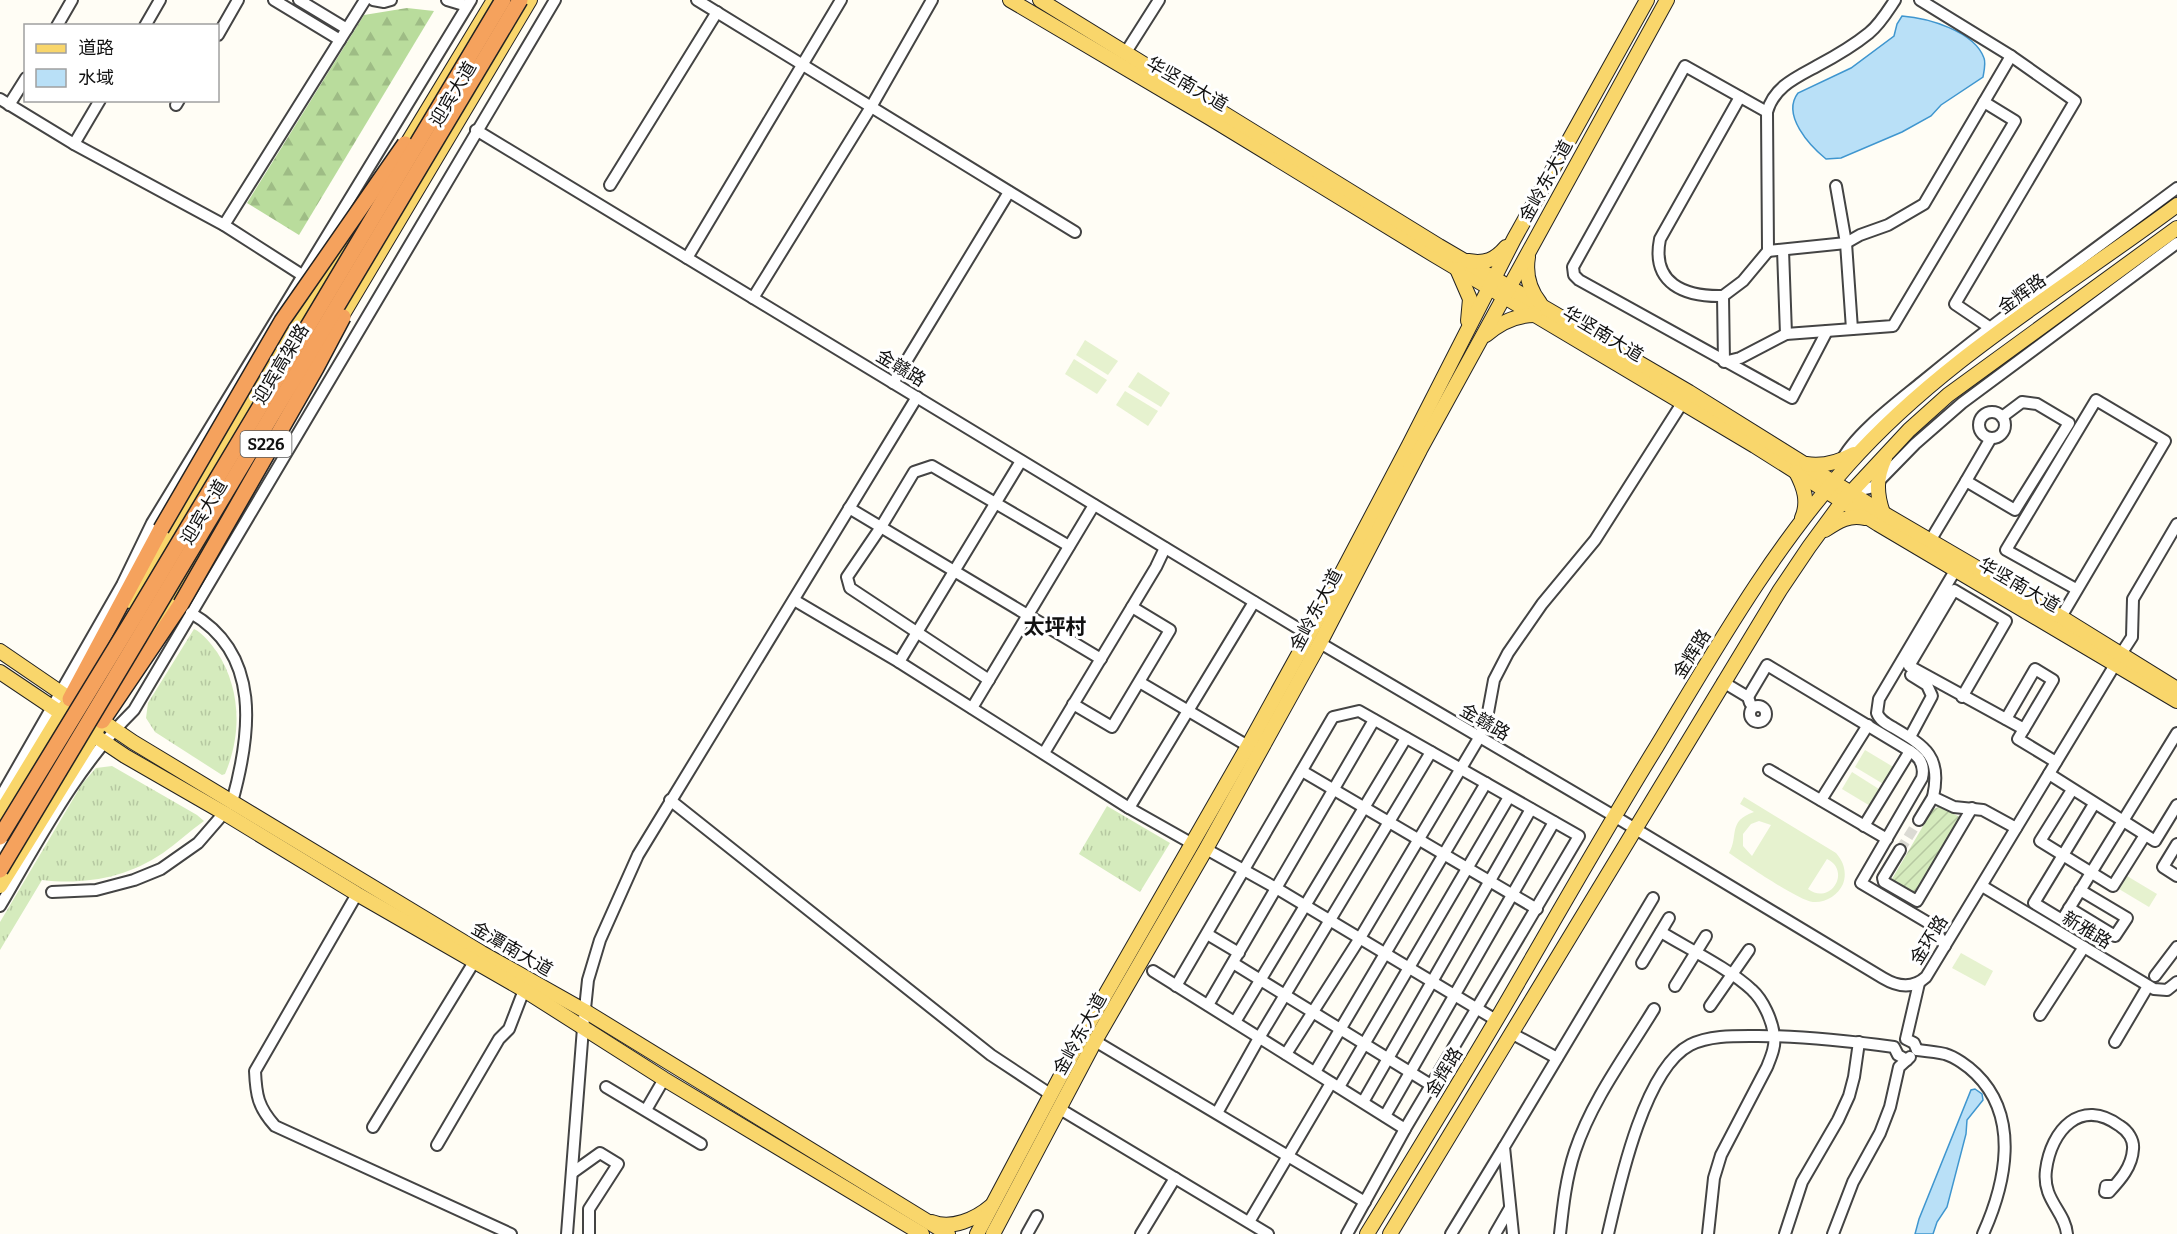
<svg xmlns="http://www.w3.org/2000/svg" width="2177" height="1234" font-family="Bitter,'Noto Sans SC',serif">
<style>
.grass{fill:url(#grass-tufts)}
.forest{fill:url(#forest-firs)}
.garden{fill:url(#garden-furrows)}
.pitch{fill:#e6f2cf;fill-rule:evenodd}
.water{fill:#b9e0f7;stroke:#3f96cf;stroke-width:1.5}
.lines{fill:none;stroke-linecap:round;stroke-linejoin:round}
.minor-tunnel{stroke:#dbdad3;stroke-width:10;stroke-dasharray:10 5;stroke-linecap:butt}
.minor-casing{stroke:#444;stroke-width:14}
.major-casing{stroke:#222;stroke-width:16}
.highway-casing{stroke:#222;stroke-width:18}
.minor{stroke:#fff;stroke-width:10}
.major{stroke:#f9d66b;stroke-width:14}
.highway{stroke:#f5a25d;stroke-width:15}
.highway-bridge-casing{stroke:#222;stroke-width:18;stroke-linecap:butt}
.highway-bridge{stroke:#f5a25d;stroke-width:15}
.labels{text-anchor:middle;dominant-baseline:central;stroke-width:6;stroke-linejoin:round;paint-order:stroke}
.shield{fill:#fff;stroke:#585858;stroke-width:1.5}
.shield-label{font-size:16px;font-weight:bold;fill:#111}
.street-label{font-size:18px;fill:#111;stroke:#fff}
.quarter-label{font-size:21px;font-weight:bold;fill:#111;stroke:#fff}
</style>
<defs>
<pattern id="grass-tufts" width="24" height="20" patternUnits="userSpaceOnUse" patternTransform="scale(1.5)"><rect width="24" height="20" fill="#d5ebbd"/><path d="M3 7l-1-3M5 7V3M7 7l1-3M15 17l-1-3M17 17v-4M19 17l1-3" fill="none" stroke="#b6c8a1"/></pattern>
<pattern id="forest-firs" width="22" height="20" patternUnits="userSpaceOnUse" patternTransform="scale(1.5)"><rect width="22" height="20" fill="#b9dc9c"/><path d="M5 1l3.5 6h-7zM16 11l3.5 6h-7z" fill="#9ebc85"/></pattern>
<pattern id="garden-furrows" width="10" height="10" patternUnits="userSpaceOnUse" patternTransform="scale(1.5)"><rect width="10" height="10" fill="#d5ebbd"/><path d="M-1 1l2-2M0 10L10 0M9 11l2-2" fill="none" stroke="#b6c8a1"/></pattern>
</defs>
<rect width="100%" height="100%" fill="#fffdf5"/>
<g class="grass">
<path d="M194,629c9,4 17,15 23,23 24,37 25,82 8,122l-3,1 -67,-43 -9,-14 2,-15z"/>
<path d="M112,766l85,49 7,6c-14,10 -27,22 -41,32 -37,25 -78,32 -121,27l-42,70v-28l82,-138 14,-16z"/>
<path d="M1107,806l63,37 -30,49 -61,-38z"/>
</g>
<path class="forest" d="M407,8l27,3 -135,224 -52,-32 117,-188z"/>
<path class="garden" d="M1939,807l21,10 -46,80 -20,-12 -2,-6 41,-70z"/>
<g class="pitch">
<path d="M1085,340l33,21 -10,14 -32,-20z"/>
<path d="M1074,359l33,21 -10,14 -32,-20z"/>
<path d="M1138,372l32,21 -9,14 -33,-20z"/>
<path d="M1125,391l33,20 -10,15 -32,-21z"/>
<path d="M1865,750l30,18 -10,17 -30,-18z"/>
<path d="M1852,772l30,19 -10,16 -30,-18z"/>
<path d="M1744,797l92,56c8,9 11,20 7,31 -5,11 -17,19 -30,18 -15,-2 -68,-38 -84,-49 10,-17 -2,-32 25,-41l-14,-8zM1759,821l12,4 -19,31 -9,-10v-12l8,-10zM1827,859c25,12 3,47 -19,30z"/>
<path d="M2127,876l30,18 -8,13 -30,-18z"/>
<path d="M1961,953l32,18 -8,15 -33,-18z"/>
</g>
<g class="water">
<path d="M1902,16c26,2 72,15 82,42 2,5 0,13 -1,19l-42,28 -10,11 -29,16 -61,26 -15,1c-16,-13 -45,-44 -28,-66l53,-25 43,-32 3,-12z"/>
<path d="M1975,1089l7,5 1,6 -16,20 -1,14 -19,73 -10,15 -4,12h-18l4,-15 52,-129z"/>
</g>
<g class="lines">
<path class="minor-tunnel" d="M1900,850l19,-30"/>
<defs>
<g id="minor">
<path d="M274,0l66,40"/>
<path d="M299,0l48,29"/>
<path d="M373,0l11,2 7,-2"/>
<path d="M447,0l20,6"/>
<path d="M697,0l378,232"/>
<path d="M1920,0l91,56 64,45 -120,203 34,23"/>
<path d="M57,26l15,-26"/>
<path d="M145,26l15,-26"/>
<path d="M218,35l20,-35"/>
<path d="M1126,52l33,-52"/>
<path d="M1740,97l-80,142c-9,45 25,58 63,57l20,-15 25,-30 -1,-139c7,-25 28,-34 50,-46 17,-9 36,-20 52,-33 11,-9 18,-21 26,-33"/>
<path d="M0,99l74,45 150,81 78,50"/>
<path d="M9,105l17,-27"/>
<path d="M176,105l3,-5"/>
<path d="M1767,112l-82,-46 -112,201 1,8 5,5 213,118 35,-67"/>
<path d="M476,130l833,505"/>
<path d="M74,144l26,-44"/>
<path d="M610,185l107,-173"/>
<path d="M1836,186l10,57 6,86"/>
<path d="M224,225l141,-225"/>
<path d="M1783,250l3,84"/>
<path d="M1768,251l78,-8 14,-8 28,-10 36,-21 87,-148"/>
<path d="M687,258l154,-258"/>
<path d="M1723,296l1,66 16,-4 46,-24 107,-8 122,-205 -31,-19"/>
<path d="M753,298l118,-191 61,-107"/>
<path d="M893,383l116,-191"/>
<circle cx="1992" cy="425" r="13"/>
<path d="M1841,462c12,-27 58,-61 81,-80 83,-68 169,-130 255,-194"/>
<path d="M1966,481l25,-43"/>
<path d="M1851,492l22,-5 42,-43 47,-41 215,-160"/>
<path d="M849,508l252,151"/>
<path d="M1930,541l36,-60 49,29 54,-87 -32,-19 -15,-2 -20,15"/>
<path d="M1956,569l-77,130 -2,14c3,8 10,11 17,15 32,19 48,29 39,69l21,10 29,3 33,18"/>
<path d="M794,600l105,62 230,146 62,35"/>
<path d="M191,613c71,41 60,121 41,189"/>
<path d="M2061,617l104,-176 -69,-41 -90,150 70,39"/>
<path d="M1320,643l294,173 269,162c15,9 30,11 43,-1l190,-314"/>
<path d="M2121,654l11,-17 1,-38 44,-75"/>
<path d="M899,662l122,-201"/>
<path d="M989,680l-139,-92 -3,-11 34,-50 33,-55 18,-6 137,80"/>
<path d="M1723,682l25,15 2,6"/>
<path d="M1141,683l107,63"/>
<path d="M1748,697l19,-32 143,86 -46,75"/>
<path d="M1962,697l44,-76 -52,-31 -45,76 115,63 -6,10 38,23"/>
<path d="M1073,704l39,23 58,-97 -38,-23"/>
<circle cx="1758" cy="714" r="8"/>
<path d="M972,708l122,-203"/>
<path d="M2006,719l29,-50 18,11 -29,49"/>
<path d="M1910,737l22,-41 -5,-11 -16,-10"/>
<path d="M1910,751c10,6 15,15 12,27l-61,105 71,42 13,21"/>
<path d="M1044,753l112,-186 9,-19"/>
<path d="M1769,770l118,69"/>
<path d="M1302,771l235,138"/>
<path d="M2049,774l106,67 22,-36"/>
<path d="M2072,790l-32,51 73,45 32,-51"/>
<path d="M0,798l122,-213 30,-62 319,-523"/>
<path d="M670,800l321,255 59,39"/>
<path d="M1821,800l47,-75"/>
<path d="M2094,804l-60,99 28,17 115,-187"/>
<path d="M1129,808l125,-206"/>
<path d="M1919,820l14,-23"/>
<path d="M2177,844l-14,23 14,9"/>
<path d="M1206,849l70,39 220,132"/>
<path d="M1900,850l-17,28 1,4 33,19 55,-93"/>
<path d="M1982,886l172,103 13,1 10,-8"/>
<path d="M52,892l44,-2 38,-10 27,-11 37,-26 26,-30"/>
<path d="M357,894l-102,177c1,24 3,36 20,55l236,108"/>
<path d="M0,906c40,-68 77,-140 134,-196l421,-710"/>
<path d="M2069,908l46,28 12,-18 -47,-28"/>
<path d="M1661,932c26,16 69,37 91,58 11,10 20,30 22,45 2,11 -3,22 -7,32l-46,88 -7,23 -6,56"/>
<path d="M1207,934l32,19"/>
<path d="M1233,963l198,122"/>
<path d="M1642,963l27,-45"/>
<path d="M1153,971l252,158"/>
<path d="M2155,976l22,-29"/>
<path d="M1176,986l157,-269 26,-6 220,125 -174,293 -58,105"/>
<path d="M1675,986l31,-50"/>
<path d="M1208,1005l166,-285"/>
<path d="M1710,1006l39,-56"/>
<path d="M2040,1015l44,-68"/>
<path d="M1235,1022l171,-284"/>
<path d="M1511,1033l46,25"/>
<path d="M1095,1041l270,161"/>
<path d="M2115,1042l33,-56"/>
<path d="M1917,1050c9,1 19,2 28,4 10,3 23,12 31,20 44,43 30,109 7,160"/>
<path d="M1917,1050l-3,-7 -8,-4 13,-56"/>
<path d="M1286,1054l74,-116 119,-200 8,-20 7,-38 14,-27 34,-49 53,-64 91,-143"/>
<path d="M1315,1072l171,-289"/>
<path d="M606,1087l95,57"/>
<path d="M1339,1087l170,-290"/>
<path d="M1363,1102l168,-293"/>
<path d="M1060,1109l208,125"/>
<path d="M646,1110l18,-31"/>
<path d="M1217,1113l42,-75 172,-286"/>
<path d="M1385,1116l169,-294"/>
<path d="M373,1127l101,-165"/>
<path d="M437,1145l62,-106 10,-10 15,-39"/>
<path d="M572,1173l28,-20 18,11 -29,45v25"/>
<path d="M1249,1222l82,-139"/>
<path d="M567,1234l16,-206 5,-48 12,-40 38,-85 279,-458"/>
<path d="M1027,1234l10,-18"/>
<path d="M1141,1234l34,-56"/>
<path d="M1451,1234l53,-87"/>
<path d="M1495,1234l15,-26"/>
<path d="M1513,1234l-9,-87 149,-249"/>
<path d="M1560,1234c3,-28 6,-56 15,-83 17,-51 51,-96 79,-142"/>
<path d="M1608,1234c11,-48 36,-165 82,-189 20,-10 46,-9 68,-9 46,0 90,5 136,11l4,8 9,5"/>
<path d="M1785,1234l17,-52 36,-62 11,-24 5,-19 5,-35"/>
<path d="M1833,1234l20,-52 27,-49 10,-26 9,-40 11,-10"/>
<path d="M2067,1234c-2,-23 -25,-34 -21,-64 5,-40 35,-73 74,-44 8,5 14,14 13,23 -1,18 -13,31 -24,43h-4l1,-6h8"/>
</g>
<g id="major">
<path d="M1010,0l200,118 224,137 321,191 123,78 299,177"/>
<path d="M1040,0l399,246 250,146 194,121 178,104 116,72"/>
<path d="M402,152l92,-152"/>
<path d="M1528,257c-3,18 1,32 12,46"/>
<path d="M1468,261c17,3 27,-1 38,-14"/>
<path d="M1457,269l13,30 -2,22"/>
<path d="M336,326l194,-326"/>
<path d="M1486,335c15,-13 30,-20 49,-20"/>
<path d="M1806,464c17,3 33,-2 48,-10"/>
<path d="M1796,472c8,15 13,30 6,46"/>
<path d="M1883,513c-7,-20 -7,-35 2,-55"/>
<path d="M1825,530c13,-9 25,-16 40,-12"/>
<path d="M130,601l234,-386"/>
<path d="M152,636l79,-134"/>
<path d="M0,651l133,91 349,211 103,58 363,223"/>
<path d="M0,672l125,84 99,57 133,81 167,96 140,89 258,155"/>
<path d="M0,814l65,-107"/>
<path d="M0,886l97,-156"/>
<path d="M932,1222c19,8 44,-3 59,-16"/>
<path d="M977,1234l107,-202 164,-286 61,-111 100,-190 105,-206 133,-239"/>
<path d="M993,1234l102,-193 111,-192 114,-206 100,-193 247,-450"/>
<path d="M1367,1234c44,-72 88,-144 131,-217 53,-91 104,-182 159,-271 58,-96 115,-197 191,-281 93,-105 218,-177 329,-260"/>
<path d="M1390,1234l390,-644 29,-43 33,-45 67,-72 39,-35 229,-167"/>
</g>
<g id="highway">
<path d="M70,699l91,-170"/>
<path d="M102,721l79,-117"/>
</g>
</defs>
<use href="#minor" class="minor-casing"/>
<use href="#major" class="major-casing"/>
<use href="#highway" class="highway-casing"/>
<use href="#minor" class="minor"/>
<use href="#major" class="major"/>
<use href="#highway" class="highway"/>
<defs>
<g id="highway-bridge">
<path d="M161,529l121,-208 123,-177"/>
<path d="M181,604l135,-236 27,-51"/>
<path d="M0,837l138,-226 365,-611"/>
<path d="M0,870l520,-870"/>
</g>
</defs>
<use href="#highway-bridge" class="highway-bridge-casing"/>
<use href="#highway-bridge" class="highway-bridge"/>
</g>
<g class="labels">
<rect class="shield" x="240.5" y="431" width="51" height="26" rx="4.5"/>
<g class="shield-label">
<text x="266" y="444">S226</text>
</g>
<g class="street-label">
<text transform="translate(1187 84) rotate(30)">华坚南大道</text>
<text transform="translate(453 94) rotate(-59)">迎宾大道</text>
<text transform="translate(1546 181) rotate(-61)">金岭东大道</text>
<text transform="translate(2022 294) rotate(-36)">金辉路</text>
<text transform="translate(1603 334) rotate(31)">华坚南大道</text>
<text transform="translate(281 364) rotate(-59)">迎宾高架路</text>
<text transform="translate(901 368) rotate(31)">金赣路</text>
<text transform="translate(204 512) rotate(-59)">迎宾大道</text>
<text transform="translate(2019 585) rotate(30)">华坚南大道</text>
<text transform="translate(1316 610) rotate(-62)">金岭东大道</text>
<text transform="translate(1692 654) rotate(-58)">金辉路</text>
<text transform="translate(1485 722) rotate(30)">金赣路</text>
<text transform="translate(2087 930) rotate(31)">新雅路</text>
<text transform="translate(1929 940) rotate(-58)">金环路</text>
<text transform="translate(512 949) rotate(30)">金潭南大道</text>
<text transform="translate(1080 1034) rotate(-61)">金岭东大道</text>
<text transform="translate(1444 1072) rotate(-59)">金辉路</text>
</g>
<g class="quarter-label">
<text x="1055" y="627">太坪村</text>
</g>
</g>
<rect x="24" y="24" width="195" height="78" fill="#ffffff" stroke="#a0a0a0" stroke-width="1.5"/>
<rect x="36" y="44" width="30" height="9" fill="#f9d66b" stroke="#a0a0a0" stroke-width="1.5"/>
<text x="78" y="54" font-size="18" fill="#111111">道路</text>
<rect x="36" y="69" width="30" height="18" fill="#b9e0f7" stroke="#a0a0a0" stroke-width="1.5"/>
<text x="78" y="84" font-size="18" fill="#111111">水域</text>
</svg>
